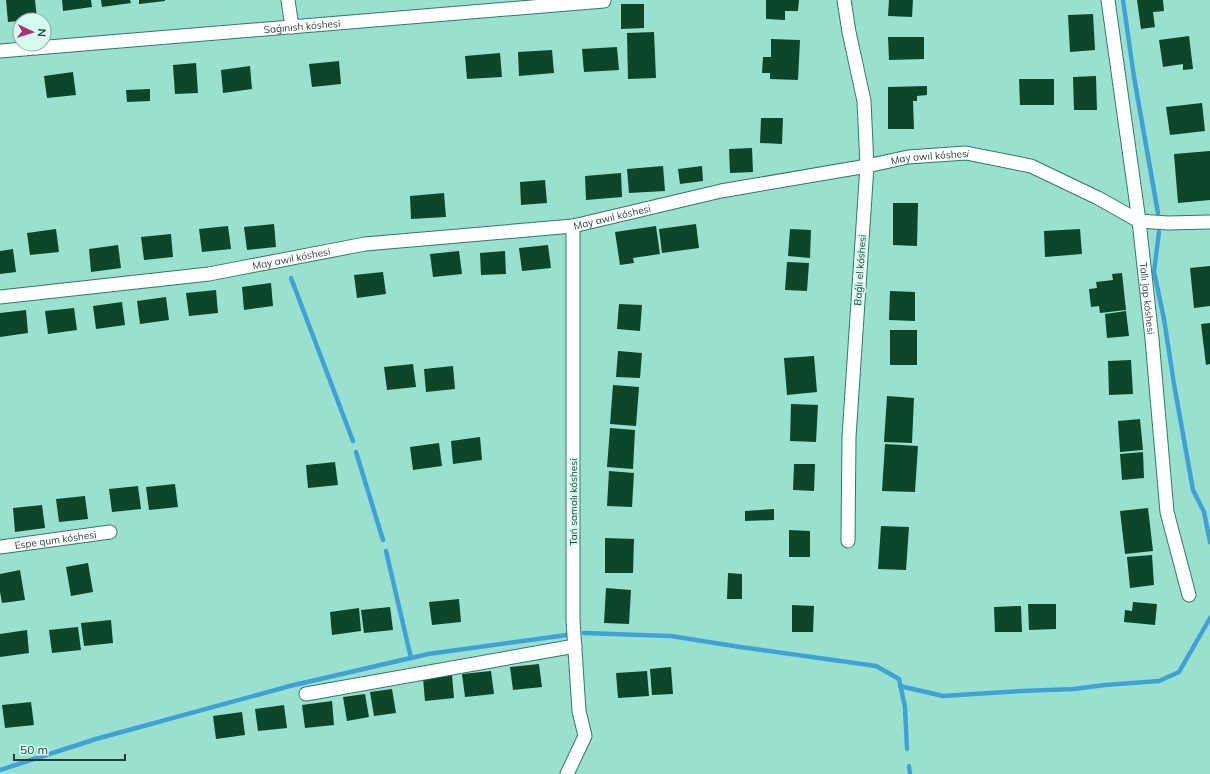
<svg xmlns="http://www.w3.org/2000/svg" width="1210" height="774" font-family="Mulish,sans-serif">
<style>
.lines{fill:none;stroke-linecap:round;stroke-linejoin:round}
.stream{stroke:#40a1d5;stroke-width:4.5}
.building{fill:#0d4629}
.minor-casing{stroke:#307868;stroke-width:15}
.minor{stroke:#fff;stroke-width:13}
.labels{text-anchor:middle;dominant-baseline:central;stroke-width:4;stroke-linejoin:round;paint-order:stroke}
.street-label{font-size:10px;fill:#1f3d35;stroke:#d7faf0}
</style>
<rect width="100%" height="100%" fill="#99e1ce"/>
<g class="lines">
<g class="stream">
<path d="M1123,0l11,77 24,136"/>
<path d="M1159,232l-5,40 10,47 10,65 19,106 11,22 6,30"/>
<path d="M291,278l62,163"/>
<path d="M356,452l27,88"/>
<path d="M386,551l25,107"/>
<path d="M584,633l87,3 69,11 136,19 23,13 6,28 2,42"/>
<path d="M900,686l43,10 78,-5 53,-2 31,-4 54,-4 20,-9 31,-54"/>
<path d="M909,766l1,8"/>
<path d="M0,770l96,-31 194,-53 138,-32 139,-19"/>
</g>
</g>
<g class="building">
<path d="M6,0h29l2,19 -29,3z"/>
<path d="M62,0h29l1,7 -29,4z"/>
<path d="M101,0h29l1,3 -29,4z"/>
<path d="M139,0h26v1l-26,3z"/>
<path d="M766,0h33l-1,11h-13v9l-19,-1z"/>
<path d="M889,0h24l-1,17 -24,-1z"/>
<path d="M1137,0h26l1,11 -11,1 2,15 -14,2z"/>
<path d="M621,4h23v24l-23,1z"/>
<path d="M1093,14l2,36 -25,2 -2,-37z"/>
<path d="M654,32l2,46 -28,1 -1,-46z"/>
<path d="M1189,36l4,33 -10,1v-6l-20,3 -4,-27z"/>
<path d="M888,37h36v22l-35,1z"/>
<path d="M771,39l29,1 -2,40 -28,-1v-6h-8l1,-16h8z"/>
<path d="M617,47l2,23 -35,2 -2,-23z"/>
<path d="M552,50l2,23 -35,3 -1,-24z"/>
<path d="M500,53l2,24 -35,2 -2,-23z"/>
<path d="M339,61l2,23 -29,3 -3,-23z"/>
<path d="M196,63l2,30 -23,1 -2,-29z"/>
<path d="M250,66l2,23 -29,4 -2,-23z"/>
<path d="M73,72l3,23 -29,3 -3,-22z"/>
<path d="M1096,76l1,34h-23l-1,-33z"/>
<path d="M1019,79h35v26h-34z"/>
<path d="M927,86v9l-10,1v5h-4l1,28h-26v-42z"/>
<path d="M150,89v12l-23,1 -1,-12z"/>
<path d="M1202,103l3,28 -35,4 -4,-28z"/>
<path d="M761,118h22l-1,26 -22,-1z"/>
<path d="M752,148l1,24 -23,1 -1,-24z"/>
<path d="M1210,151v49l-32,3 -4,-49z"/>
<path d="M663,166l2,25 -36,2 -2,-24z"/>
<path d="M702,166l1,15 -23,3 -2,-15z"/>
<path d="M621,173l1,24 -36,3 -1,-24z"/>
<path d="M545,180l2,23 -26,2 -1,-23z"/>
<path d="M444,193l2,24 -35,2 -1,-23z"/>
<path d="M893,203h25l-1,43 -24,-1z"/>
<path d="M274,224l2,23 -29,3 -3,-23z"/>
<path d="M696,224l3,24 -37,5 -3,-24z"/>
<path d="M228,226l3,23 -29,3 -3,-23z"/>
<path d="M656,226l4,28 -27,4 1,5 -14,2 -5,-33z"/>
<path d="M56,229l3,23 -29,3 -3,-22z"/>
<path d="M790,229l21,1 -1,28 -22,-2z"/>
<path d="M1080,229l2,25 -37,3 -1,-26z"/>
<path d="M171,234l2,23 -29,3 -3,-23z"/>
<path d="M118,245l3,23 -30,4 -2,-23z"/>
<path d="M548,245l3,23 -29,3 -3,-23z"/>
<path d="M13,249l3,23 -16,2v-23z"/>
<path d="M459,251l3,23 -29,3 -3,-23z"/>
<path d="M505,251l1,23 -25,1 -1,-22z"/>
<path d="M787,262l22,1 -2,28 -22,-1z"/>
<path d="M1210,266v40l-16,2 -4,-40z"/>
<path d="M383,272l3,22 -29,4 -3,-23z"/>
<path d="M1122,273l4,37 -26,3 -1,-7 -8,1 -2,-18 8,-1 -1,-6 17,-2 -1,-6z"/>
<path d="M271,283l2,23 -29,4 -2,-23z"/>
<path d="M216,290l2,23 -29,3 -3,-23z"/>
<path d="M890,291l25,1v29l-26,-1z"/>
<path d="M166,297l3,23 -29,4 -3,-23z"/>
<path d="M122,302l3,23 -29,4 -3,-23z"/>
<path d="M619,304l23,1 -2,26 -23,-2z"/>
<path d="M74,308l3,22 -29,4 -3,-23z"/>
<path d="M26,310l2,23 -28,4v-24z"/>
<path d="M1126,311l3,25 -22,2 -2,-24z"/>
<path d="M1210,323v41l-4,1 -5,-41z"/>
<rect x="890" y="330" width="27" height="35"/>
<path d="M618,351l24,2 -2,25 -24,-1z"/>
<path d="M814,356l3,36 -30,3 -3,-37z"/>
<path d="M1131,360l2,34 -24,1 -1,-34z"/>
<path d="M413,364l3,23 -29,3 -3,-23z"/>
<path d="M453,366l2,23 -29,3 -2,-23z"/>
<path d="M613,385l26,2 -3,39 -26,-2z"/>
<path d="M887,396l27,2 -2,45 -28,-1z"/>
<path d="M791,404l27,1 -2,37 -26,-1z"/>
<path d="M1140,419l3,31 -23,2 -2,-31z"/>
<path d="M610,428l25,2 -2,39 -26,-2z"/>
<path d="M480,437l2,23 -29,4 -2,-23z"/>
<path d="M439,443l3,23 -29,4 -3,-23z"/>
<path d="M885,444l33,2 -3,46 -33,-1z"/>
<path d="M1143,452l1,26 -22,2 -2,-26z"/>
<path d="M335,462l3,23 -30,3 -2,-23z"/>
<path d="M794,464h21l-1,27 -21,-1z"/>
<path d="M609,471l25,2 -2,34 -25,-1z"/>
<path d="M175,484l3,23 -29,3 -3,-23z"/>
<path d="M138,486l3,23 -29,3 -3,-23z"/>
<path d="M85,496l3,23 -29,3 -3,-23z"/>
<path d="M42,505l3,23 -30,4 -2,-24z"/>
<path d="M1148,508l5,43 -28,3 -5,-43z"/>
<path d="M774,509v11l-29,1v-10z"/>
<path d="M881,526l28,1 -3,43 -28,-1z"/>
<path d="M789,530l21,1v26h-21z"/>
<path d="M605,538l29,1 -1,34h-28z"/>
<path d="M1152,555l2,30 -24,3 -3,-31z"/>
<path d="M88,563l5,29 -22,4 -5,-29z"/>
<path d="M20,570l5,30 -23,3 -2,-11v-18z"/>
<path d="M728,573l14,1v25h-15z"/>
<path d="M606,588l25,2 -2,34 -25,-1z"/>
<path d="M459,599l2,23 -29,3 -3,-23z"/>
<path d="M1133,602l24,2 -2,21 -31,-3 1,-12 7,1z"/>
<path d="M1028,604h28v25l-27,1z"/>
<path d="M792,605l22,1 -1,26h-21z"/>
<path d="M1021,606l1,26h-27l-1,-25z"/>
<path d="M390,607l3,23 -29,3 -3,-23z"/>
<path d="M359,608l2,23 -29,4 -2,-23z"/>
<path d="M111,620l2,23 -29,3 -3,-23z"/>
<path d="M78,627l3,23 -29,3 -3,-23z"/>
<path d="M27,630l2,23 -29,4v-23z"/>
<path d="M539,664l3,23 -29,3 -3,-23z"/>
<path d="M671,667l2,27 -21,1 -2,-26z"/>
<path d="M491,671l3,23 -29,3 -3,-23z"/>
<path d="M647,671l2,25 -31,2 -2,-25z"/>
<path d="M452,675l2,23 -29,3 -2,-23z"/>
<path d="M392,689l4,24 -22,3 -4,-24z"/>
<path d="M365,694l4,23 -22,4 -4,-24z"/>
<path d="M332,701l2,24 -29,3 -3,-23z"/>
<path d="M31,702l3,23 -29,3 -3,-23z"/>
<path d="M284,705l3,23 -29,3 -3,-22z"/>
<path d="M242,712l3,23 -29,4 -3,-23z"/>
</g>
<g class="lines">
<defs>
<g id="minor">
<path d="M288,0l4,27"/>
<path d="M844,0l5,32 15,69 3,65 -18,271 -1,104"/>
<path id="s1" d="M1108,0l31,221 13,118 15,173 22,83"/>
<path id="s2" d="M0,51l604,-50v-1"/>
<path id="s3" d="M0,297l209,-23 156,-30 208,-18 148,-35 146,-25 41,-9 58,-4 65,13 67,32 41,23 29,2 42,-1"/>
<path id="s4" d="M0,547l110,-15"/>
<path d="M306,694l269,-48"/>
<path d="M567,774l18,-38 -6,-25 -6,-91v-394"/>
</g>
</defs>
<use href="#minor" class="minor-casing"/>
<use href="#minor" class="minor"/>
</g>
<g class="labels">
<g class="street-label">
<text stroke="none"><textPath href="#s2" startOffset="303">Saǵınısh kóshesi</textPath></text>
<text stroke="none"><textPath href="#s3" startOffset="942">May awıl kóshesi</textPath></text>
<text stroke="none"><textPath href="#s3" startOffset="618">May awıl kóshesi</textPath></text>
<text stroke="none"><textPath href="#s3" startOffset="294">May awıl kóshesi</textPath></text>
<text transform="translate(860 270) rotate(-86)">Baǵlı el kóshesi</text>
<text stroke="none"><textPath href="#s1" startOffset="301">Tallı jap kóshesi</textPath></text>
<text transform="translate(573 502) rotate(-90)">Tań samalı kóshesi</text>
<text stroke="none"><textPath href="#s4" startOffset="56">Espe qum kóshesi</textPath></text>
</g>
</g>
<g transform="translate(32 32) rotate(94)"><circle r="19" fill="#d7faf0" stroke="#8daea5"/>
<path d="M0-3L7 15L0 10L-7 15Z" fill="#b32b6d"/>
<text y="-6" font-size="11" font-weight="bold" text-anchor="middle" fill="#1f3d35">N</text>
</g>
<path d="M14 754v6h111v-6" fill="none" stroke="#1f3d35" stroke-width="2"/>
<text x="20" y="754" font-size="12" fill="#1f3d35" stroke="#d7faf0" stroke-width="3" paint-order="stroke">50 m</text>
</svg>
